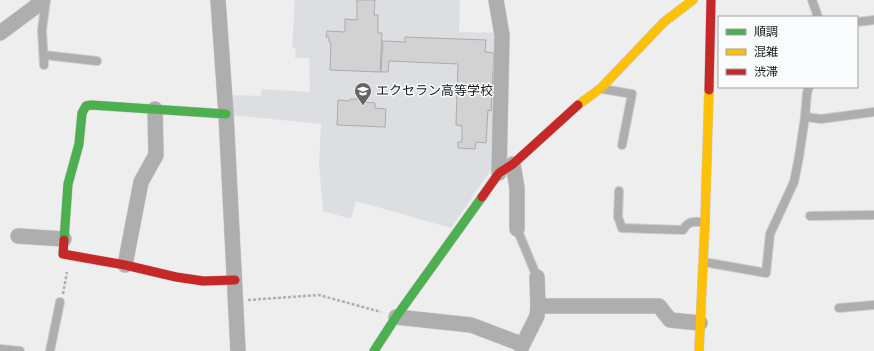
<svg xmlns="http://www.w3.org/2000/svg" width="874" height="351" font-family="'Nunito Sans','Noto Sans JP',sans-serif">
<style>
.built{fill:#dcdee2}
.building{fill:#d2d2d2;stroke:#ababab}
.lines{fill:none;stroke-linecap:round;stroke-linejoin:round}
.lane-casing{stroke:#ccc;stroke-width:10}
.street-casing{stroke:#ccc;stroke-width:16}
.fast-casing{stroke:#ccc;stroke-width:10}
.slow-casing{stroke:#ccc;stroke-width:10}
.jam-casing{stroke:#ccc;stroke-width:10}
.path{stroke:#b0afaf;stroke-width:2.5;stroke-dasharray:3 2;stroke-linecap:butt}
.lane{stroke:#aeaeae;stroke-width:8}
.street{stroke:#aeaeae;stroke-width:15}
.fast{stroke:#4caf50;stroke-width:9}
.slow{stroke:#ffc107;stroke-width:9}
.jam{stroke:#c62828;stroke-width:9}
.labels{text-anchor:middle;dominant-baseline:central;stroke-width:3;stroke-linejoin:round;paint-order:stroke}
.poi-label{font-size:13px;fill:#191a1a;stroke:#fafbfd;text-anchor:start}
</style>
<rect width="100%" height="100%" fill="#eee"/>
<path class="built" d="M295,0h165l-1,32 40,1 -4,131 -44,64 -95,-27 -5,18 -28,-8 -4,-47 2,-40 -91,-9 -1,-20 32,1 1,-7 48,3 -1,-34h-14l1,-9 -4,-2z"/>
<g class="building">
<path d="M357,0h18l-1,15h4v18h4l-2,39 -50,-2 1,-27 -2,-1v-5h-3l1,-6 18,1v-13l12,1z"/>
<path d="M405,37l81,3 -1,12 9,1 -3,58 -3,-1 -2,33 -10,-1 -1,7 -17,-1v-6h4v-16l-6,-1 2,-61 -69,-3 -1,11h-7l2,-31 22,1z"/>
<path d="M350,99h12v3l13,1v5l11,1 -1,18 -48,-2 1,-25 12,1z"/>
</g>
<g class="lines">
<defs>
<g id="lane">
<path d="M812,0l6,17"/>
<path d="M857,22l17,-2"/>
<path d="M44,55l53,6"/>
<path d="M44,65l-2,-35 4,-30"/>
<path d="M603,89l29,5 -10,51"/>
<path d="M805,117l16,2 53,-7"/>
<path d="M619,191l-1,26 4,11 61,2c6,-10 10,-8 21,-8"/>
<path d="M810,216l64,-1"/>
<path d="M517,229l20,48"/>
<path d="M704,262l62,11 4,-39 24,-52 5,-25 6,-40 2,-24 2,-6"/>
<path d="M839,308l35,-3"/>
<path d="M0,349l20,2"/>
<path d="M50,351l10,-49"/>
</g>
<g id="street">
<path d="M218,0l8,114 12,237"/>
<path d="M496,0l6,35 -3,138"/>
<path d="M0,33l35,-26 7,-7"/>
<path d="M513,164l4,24v41"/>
<path d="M18,236l46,3"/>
<path d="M125,265l16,-83 15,-27 -1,-46"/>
<path d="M538,306h121l11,14 30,3"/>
<path d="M396,317l75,8 45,17 6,4 15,-30 1,-10 -1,-29"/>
</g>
<g id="fast">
<path d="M64,240l4,-56 11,-40 3,-31 4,-7 5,-1 135,9"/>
<path d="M374,351l22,-34 86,-120"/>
</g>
<g id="slow">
<path d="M578,105l23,-17 63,-66 29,-22"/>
<path d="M699,351l6,-129 4,-132"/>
</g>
<g id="jam">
<path d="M709,90l2,-90"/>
<path d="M482,197l17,-24 14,-9 65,-59"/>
<path d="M64,240l-1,14 62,11 51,12 27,4 32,-1"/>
</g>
</defs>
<use href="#lane" class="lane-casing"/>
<use href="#street" class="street-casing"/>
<use href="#fast" class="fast-casing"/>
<use href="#slow" class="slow-casing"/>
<use href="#jam" class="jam-casing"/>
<g class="path">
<path d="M63,294l4,-22"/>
<path d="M248,300l71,-5 62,17"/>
</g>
<use href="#lane" class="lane"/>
<use href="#street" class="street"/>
<use href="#fast" class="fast"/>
<use href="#slow" class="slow"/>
<use href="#jam" class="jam"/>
</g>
<defs>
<symbol id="school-pin" viewBox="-11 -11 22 30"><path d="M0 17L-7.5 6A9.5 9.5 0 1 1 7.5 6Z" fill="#646464" stroke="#fafbfd"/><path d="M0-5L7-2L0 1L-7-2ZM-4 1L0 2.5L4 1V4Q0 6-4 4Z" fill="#fff"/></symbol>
</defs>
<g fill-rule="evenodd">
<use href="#school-pin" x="353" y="81" width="20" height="27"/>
</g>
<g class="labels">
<g class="poi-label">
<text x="376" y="91">エクセラン高等学校</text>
</g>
</g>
<rect x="718" y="16" width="140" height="72" fill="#fafbfd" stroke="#a0a1a2"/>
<rect x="726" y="29" width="20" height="6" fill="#4caf50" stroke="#a0a1a2"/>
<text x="754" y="36" font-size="12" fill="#191a1a">順調</text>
<rect x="726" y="49" width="20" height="6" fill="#ffc107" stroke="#a0a1a2"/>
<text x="754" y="56" font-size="12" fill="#191a1a">混雑</text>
<rect x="726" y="69" width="20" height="6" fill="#c62828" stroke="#a0a1a2"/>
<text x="754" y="76" font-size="12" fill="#191a1a">渋滞</text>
</svg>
